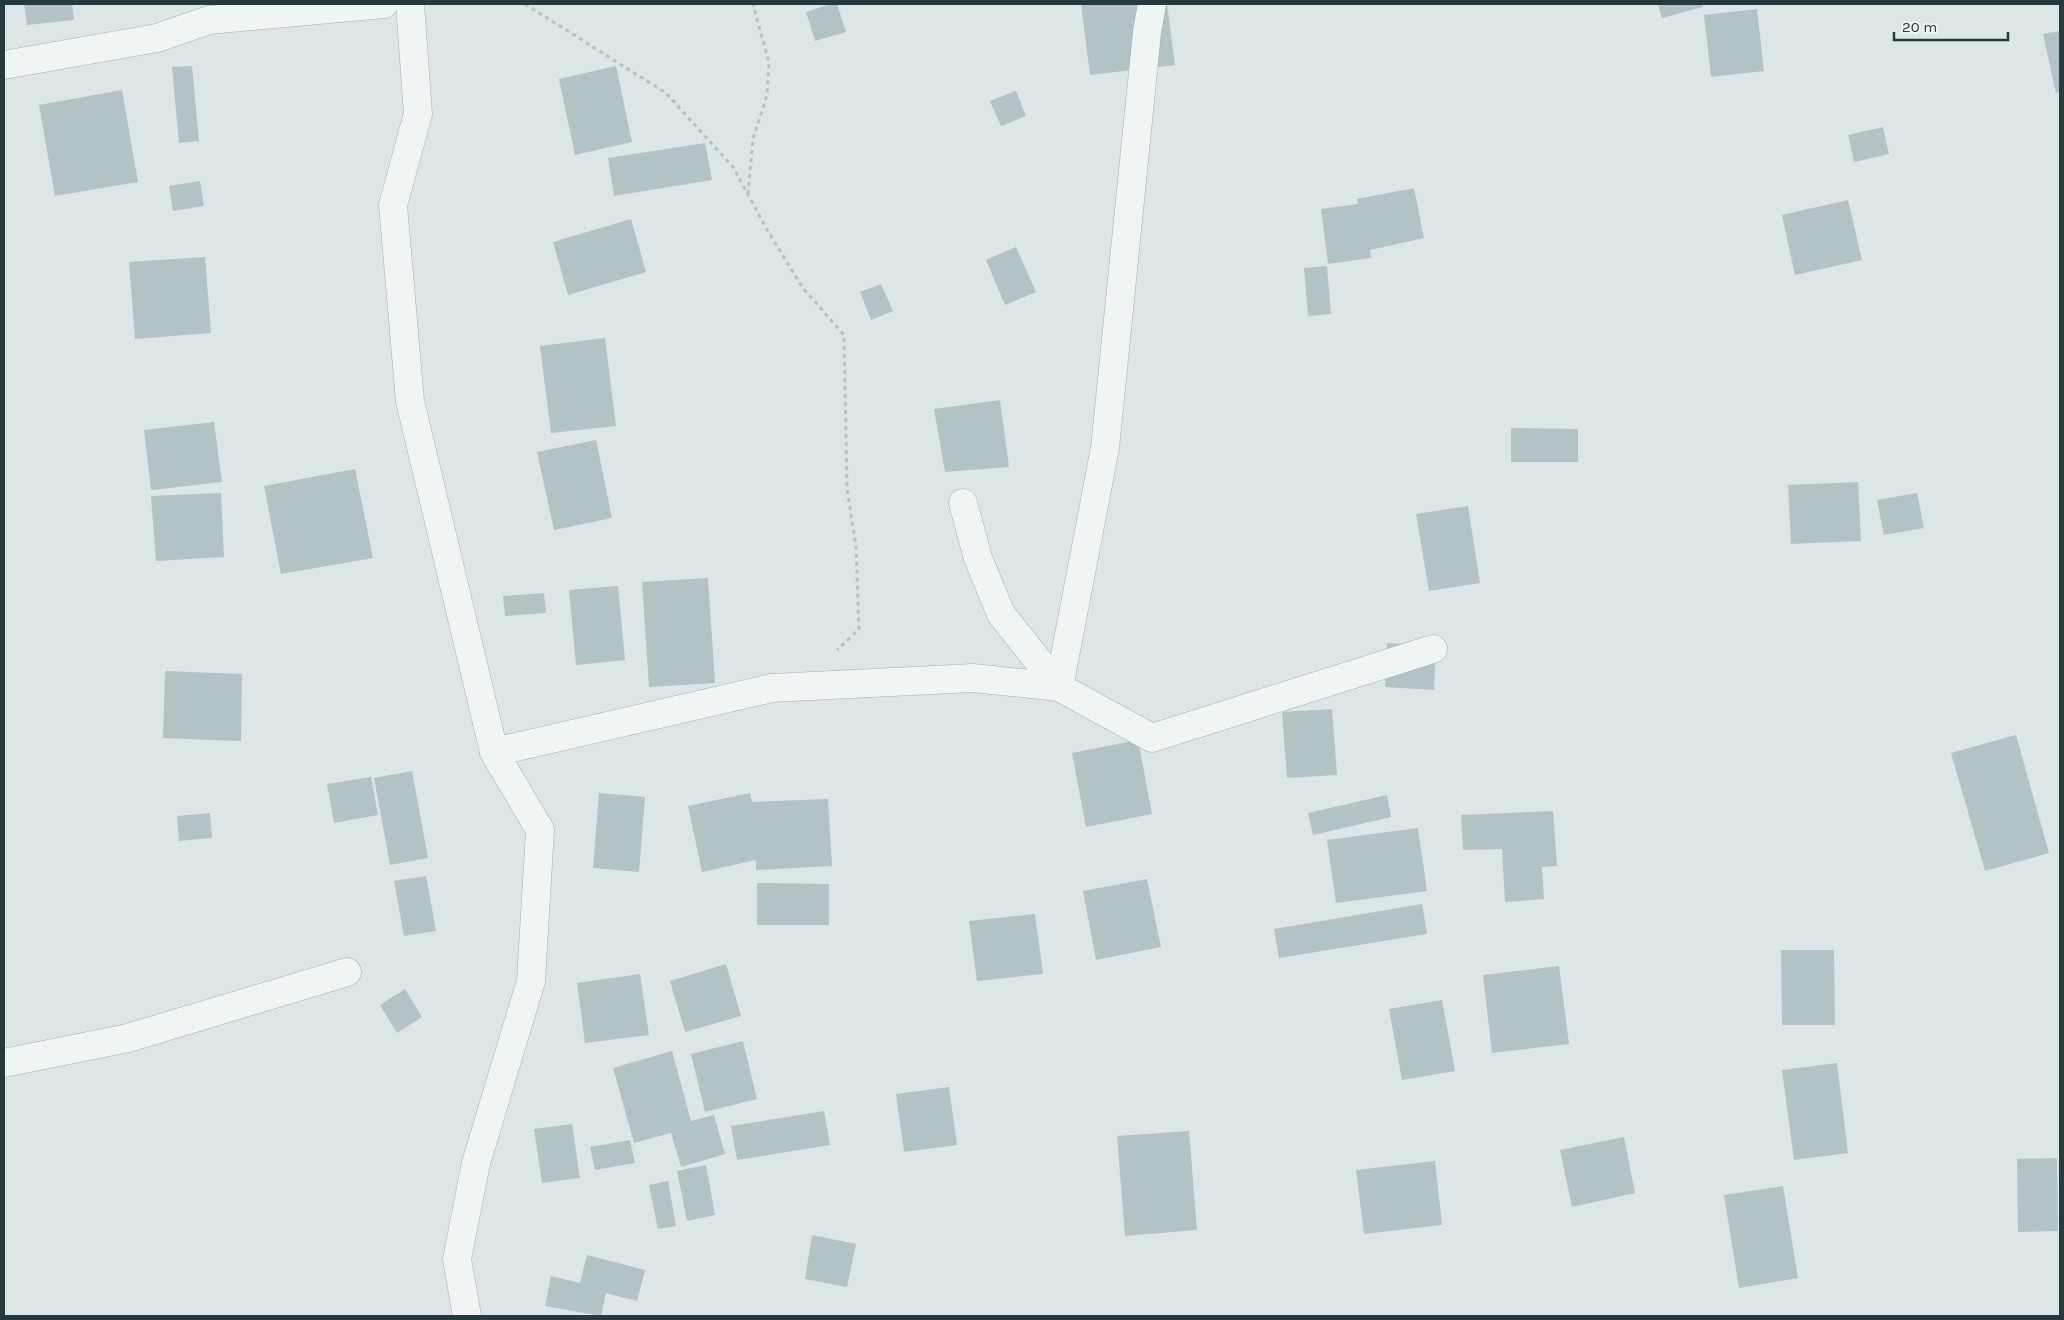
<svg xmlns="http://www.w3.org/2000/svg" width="2064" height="1320" font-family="Karla,sans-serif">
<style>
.building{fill:#b3c2c4}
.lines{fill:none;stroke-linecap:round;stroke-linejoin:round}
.street-casing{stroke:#a2afb1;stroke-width:29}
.path{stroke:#b7c1c2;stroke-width:3;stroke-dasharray:4 4;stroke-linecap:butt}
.street{stroke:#eff5f5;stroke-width:28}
</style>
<rect width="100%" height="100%" fill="#dce6e7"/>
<g class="building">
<path d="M24,4h48l2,16 -47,5z"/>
<path d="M831,4h6l9,28 -31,9 -9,-29z"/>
<path d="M1081,4h86l8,61 -85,10z"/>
<path d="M1658,4h44l1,3 -41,11z"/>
<path d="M1757,9l7,62 -53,6 -7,-62z"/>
<path d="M2060,31v61l-4,1 -13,-59z"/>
<path d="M192,66l7,75 -20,2 -7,-76z"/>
<path d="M616,66l16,76 -57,13 -16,-76z"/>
<path d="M122,90l16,92 -83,14 -16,-91z"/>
<path d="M1016,91l10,25 -25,10 -11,-25z"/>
<path d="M1883,127l6,27 -35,8 -6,-27z"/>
<path d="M705,143l7,37 -98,16 -6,-38z"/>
<path d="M200,181l4,25 -31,5 -4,-25z"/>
<path d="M1414,188l10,50 -54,12 1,8 -43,6 -7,-55 37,-5 -1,-5z"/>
<path d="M1848,200l14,60 -67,15 -13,-60z"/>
<path d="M631,219l15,53 -78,23 -15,-53z"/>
<path d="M1016,247l20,45 -31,13 -19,-45z"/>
<path d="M205,257l6,76 -76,6 -6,-77z"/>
<path d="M1327,266l4,48 -23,2 -4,-48z"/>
<path d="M881,284l12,27 -22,9 -11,-28z"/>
<path d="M605,338l11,88 -65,7 -11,-87z"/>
<path d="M1000,400l9,67 -64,5 -11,-63z"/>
<path d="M214,422l8,60 -71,8 -7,-60z"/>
<path d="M1511,428l67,1v33h-67z"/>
<path d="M596,440l16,78 -58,12 -17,-78z"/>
<path d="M355,469l18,89 -92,16 -17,-88z"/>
<path d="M1858,482l3,59 -70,3 -3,-59z"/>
<path d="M221,493l3,64 -68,4 -5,-65z"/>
<path d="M1917,493l7,35 -40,7 -7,-35z"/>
<path d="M1468,506l12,77 -51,8 -13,-77z"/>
<path d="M708,578l7,105 -66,4 -7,-105z"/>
<path d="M618,586l7,74 -49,5 -7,-75z"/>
<path d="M544,593l2,20 -41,3 -2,-20z"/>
<path d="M1387,643l49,2 -2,45 -49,-3z"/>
<path d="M165,671l77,3 -1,67 -78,-3z"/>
<path d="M1332,709l5,66 -50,3 -5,-66z"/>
<path d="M2016,735l33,118 -64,18 -34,-118z"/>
<path d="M1138,740l14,74 -66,13 -14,-74z"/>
<path d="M412,771l16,87 -38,7 -16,-87z"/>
<path d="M371,777l7,38 -44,8 -7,-39z"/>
<path d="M599,793l46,4 -6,75 -46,-4z"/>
<path d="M750,793l2,9 76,-3 4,67 -76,4v-10l-54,12 -14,-66z"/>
<path d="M1387,795l4,22 -78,18 -5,-22z"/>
<path d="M1553,811l4,55 -15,1 2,32 -39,3 -3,-53 -39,1 -2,-35z"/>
<path d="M210,813l2,25 -33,3 -2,-25z"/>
<path d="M1418,828l9,63 -91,12 -9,-63z"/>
<path d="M426,876l10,55 -32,5 -10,-55z"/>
<path d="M1147,879l14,68 -65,13 -13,-69z"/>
<path d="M757,883l72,1v41h-72z"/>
<path d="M1422,904l5,30 -148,24 -5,-29z"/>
<path d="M1035,914l8,60 -66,7 -8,-60z"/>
<path d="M1781,950h53l1,75h-53z"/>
<path d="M726,964l15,52 -56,16 -15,-51z"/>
<path d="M1559,966l10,78 -77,9 -9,-78z"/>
<path d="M640,974l9,61 -64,8 -8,-60z"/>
<path d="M405,989l17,28 -25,16 -17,-28z"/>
<path d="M1442,1000l13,71 -53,9 -13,-71z"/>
<path d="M743,1041l14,58 -52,13 -14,-58z"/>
<path d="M672,1051l19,70 23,-6 11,39 -44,13 -10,-34 -37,10 -21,-75z"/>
<path d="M1837,1063l11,90 -54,7 -12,-90z"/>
<path d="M949,1087l8,58 -53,7 -8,-58z"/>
<path d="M824,1111l6,34 -93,15 -6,-34z"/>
<path d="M572,1124l8,54 -38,5 -8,-54z"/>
<path d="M1189,1131l8,99 -72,6 -8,-100z"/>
<path d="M1624,1137l11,56 -63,14 -12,-57z"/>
<path d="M630,1140l5,23 -40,7 -5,-23z"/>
<path d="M2057,1158l1,73 -40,1 -1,-73z"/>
<path d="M1435,1161l7,64 -78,9 -8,-64z"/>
<path d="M706,1165l9,50 -28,6 -10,-50z"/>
<path d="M668,1181l8,45 -18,3 -9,-44z"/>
<path d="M1783,1186l15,92 -59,10 -15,-93z"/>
<path d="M812,1235l44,9 -9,43 -42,-8z"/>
<path d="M587,1255l58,15 -8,31 -31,-8 -5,23 -56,-10 6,-30 29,7z"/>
</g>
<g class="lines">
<defs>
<g id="street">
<path d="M410,4l8,110 -25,91 17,196 84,351 46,78 -9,151 -55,182 -19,96 10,57"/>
<path d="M4,65l153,-27 52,-18 175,-16"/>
<path d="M963,503l15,55 23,56 58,73"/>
<path d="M1059,687l46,-239 42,-416 5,-28"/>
<path d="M494,752l278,-64 201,-10 86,9 93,51 281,-89"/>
<path d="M4,1063l124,-25 219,-66"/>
</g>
</defs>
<use href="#street" class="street-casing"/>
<g class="path">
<path d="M525,4l141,89 67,74 32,59 37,61 42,48 3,153 9,59 3,82 -22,21"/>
<path d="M748,194l5,-55 14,-44 2,-32 -16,-59"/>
</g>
<use href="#street" class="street"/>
</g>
<rect width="2064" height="1320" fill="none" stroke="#263b3e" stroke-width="10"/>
<path d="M1894 32v8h114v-8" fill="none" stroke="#263b3e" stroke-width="2.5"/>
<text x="1902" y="32" font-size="15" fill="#263b3e" stroke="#ecf4f5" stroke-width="4" paint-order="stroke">20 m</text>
</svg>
